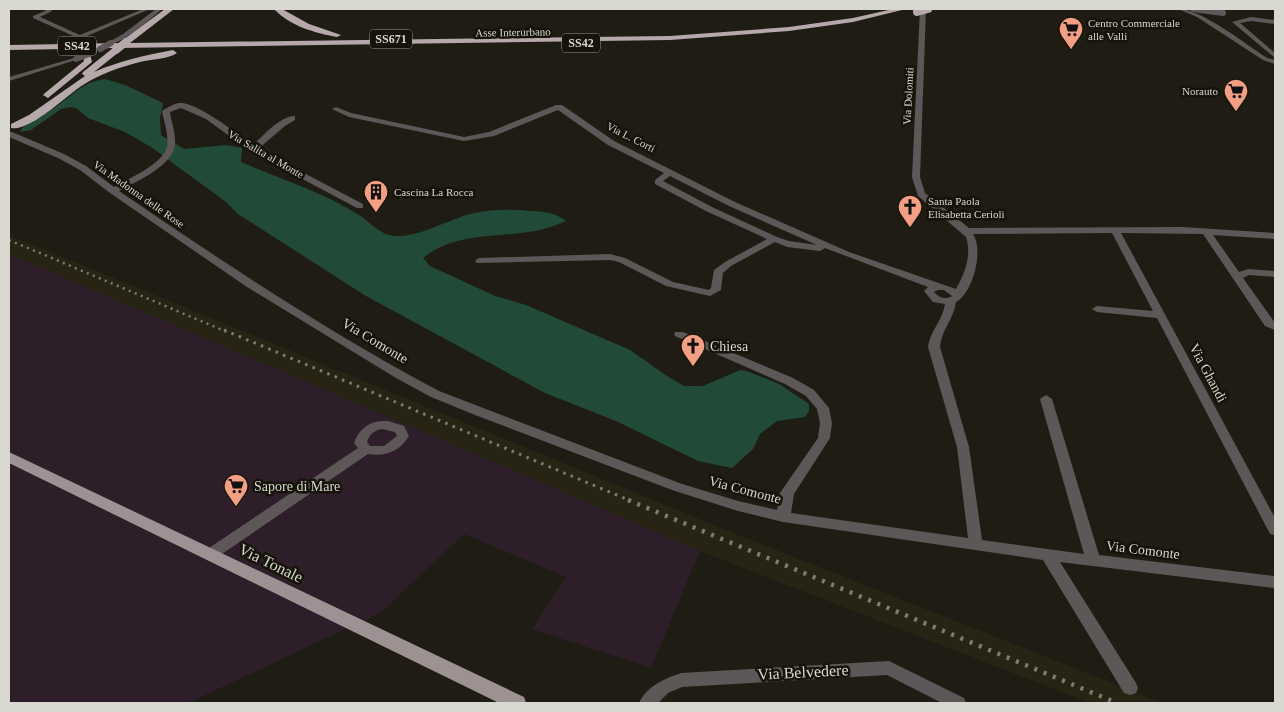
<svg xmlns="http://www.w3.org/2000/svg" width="1284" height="712" font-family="Georgia,serif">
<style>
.built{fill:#272414}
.industrial{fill:#2e1e29}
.forest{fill:#214b38}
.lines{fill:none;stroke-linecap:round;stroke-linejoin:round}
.minor{fill:#5d5758;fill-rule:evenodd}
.major{fill:#9e9193;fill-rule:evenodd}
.highway{fill:#b7a8ab;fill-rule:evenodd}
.rail-far2{stroke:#7e7d75;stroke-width:2.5;stroke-dasharray:2 4.5;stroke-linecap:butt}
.rail-far1{stroke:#7e7d75;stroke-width:3;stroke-dasharray:2.5 5.5;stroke-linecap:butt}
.rail{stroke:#7e7d75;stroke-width:4.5;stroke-dasharray:3 7;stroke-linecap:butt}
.minor-bridge{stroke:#5d5758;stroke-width:6}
.highway-bridge{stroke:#b7a8ab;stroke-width:8}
.labels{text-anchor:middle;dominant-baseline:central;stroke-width:5;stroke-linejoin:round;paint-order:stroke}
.far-poi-label{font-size:11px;fill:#d8d7d0;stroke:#16140a;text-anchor:start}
.far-street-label{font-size:11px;fill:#d8d7d0;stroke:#16140a}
.shield{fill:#16140a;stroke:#9e9c95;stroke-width:1}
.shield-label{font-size:12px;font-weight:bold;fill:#d8d7d0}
.street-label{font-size:14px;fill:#d8d7d0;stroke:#16140a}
.poi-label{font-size:14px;fill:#d8d7d0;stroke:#16140a;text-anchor:start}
.near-street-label{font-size:16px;fill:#d8d7d0;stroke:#16140a}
</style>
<rect width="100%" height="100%" fill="#1f1d13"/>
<path class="built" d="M9,235l717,295 436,173h-72l-390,-152 -691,-297z"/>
<path class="industrial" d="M9,254l691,297 -49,117 -119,-39 34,-52 -102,-43 -84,79 -192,90h-179z"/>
<path class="forest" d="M105,79l20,6 38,18 -3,15 1,17 23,14 42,-4 16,3 -1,14c39,17 82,30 118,53 11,7 21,20 35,21 23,2 54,-16 76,-22 20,-5 41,-5 61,-3 15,1 23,1 35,10 -7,3 -15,6 -22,8 -40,10 -86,1 -121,29l7,8 65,30 31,9 104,45 37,26 17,10h19l37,-16 7,1 32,13 30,20v7l-4,6 -28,4 -17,13 -7,15 -21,19 -34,-7 -82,-40 -71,-28 -179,-97 -128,-82 -12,-12 -75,-55 -26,-15 -37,-14 -12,-10 -6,-1 -9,2 -30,21 -11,2 2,-4c13,-8 27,-16 39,-25 15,-11 25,-22 44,-24z"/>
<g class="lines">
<g class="minor">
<path d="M44,9h6l2,2 -12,6 40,18 63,-26h7l-70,30 -47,-21v-2l12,-5z"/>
<path d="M156,9h6c-10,9 -41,36 -53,35v-2l14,-8z"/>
<path d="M920,9h6l-6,168 5,16 44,35 213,-1 93,6v6l-62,-4 26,37 9,-3 27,2v6l-26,-2 -6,3 32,45v7l-10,-4 -62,-92 -82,-1 154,285v17l-5,-1 -2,-4 -111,-212 -60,-6 -5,-3 5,-3 56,5 -41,-78 -139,1c11,16 0,59 -17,68 -2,17 -15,28 -16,45l29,100 13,93 102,14 -44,-155 6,-4 6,4 47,156 176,21v12l-215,-26 76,121 2,5 -2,5 -6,2 -6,-2 -81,-133 -260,-38 -45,-11 -66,-21 -197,-75 -44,-18 -35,-19 -149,-91 -137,-94 -30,-23 -22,-12 -49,-21v-5h3l52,22 22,12 28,21c14,-8 49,-23 53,-40 2,-12 -3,-25 -5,-36 4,-3 13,-8 18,-8 17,-1 59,32 73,42 10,-9 27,-29 42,-29v4l-10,6 -27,23 105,55v4h-6l-107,-57 -44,-32 -25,-11 -11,4c1,10 6,21 5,32 -1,21 -39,38 -56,47 104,71 209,141 320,200l243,93 56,17 39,9 3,-17 38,-55 2,-15 -3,-14 -11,-13 -21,-12 -110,-48 -1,-2 1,-2h8l110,46 21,12 15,18 3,15 -2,15 -36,56 -3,19 177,25 -11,-91 -29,-100c2,-16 15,-27 17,-43l-12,-2 -9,-11 4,-4 -103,-39 -5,3 -33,-4 -12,-5 -44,24 -8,7 -2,17 -11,6 -44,-10 -47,-24 -9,-2 -133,3 -2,-2 2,-2 3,-1 130,-4 15,4 48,24 36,8 2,-2 3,-18 11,-8 42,-23 -61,-28 -51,-27v-4l9,-7 -56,-28 -50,-35 -64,26 -30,5 -115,-24 -17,-8 4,-2 15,6 113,24 25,-5 67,-27h6l52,36 121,61 114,50 107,37c9,-16 16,-34 10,-52l-48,-41 -6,-19zM670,176l59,30 88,39 -28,-4 -12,-4 -65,-30 -49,-26zM938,290h6l8,6c-6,4 -13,2 -18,-4z"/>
<path d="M1178,9c22,-1 69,36 89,49l8,2v4l-12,-4 -66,-43z"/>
<path d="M1251,17l24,3v4l-24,-3 -11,2 35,30v5l-43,-36z"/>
<path d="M74,58l5,1 -70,22v-4z"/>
<path d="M388,421l16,5 5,10c-9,15 -23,21 -41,18l-152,104 -5,2 -5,-2 -2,-4 2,-4 152,-102 -4,-5c6,-16 17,-23 34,-22zM382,429l13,3 2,4 -13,10h-14l-3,-4c2,-7 7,-12 15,-13z"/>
<path d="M889,661l75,37 2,5h-24l-55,-28 -205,12 -14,6 -10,10h-19c8,-17 25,-24 42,-30z"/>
</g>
<path class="major" d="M9,452l515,245 2,6h-27l-490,-240z"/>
<g class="highway">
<path d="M165,9h9l-44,34 540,-7 119,-9 64,-9 40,-9h13l-53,13 -64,9 -119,9 -552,8 2,2 -1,2 -25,20c25,-11 52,-17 79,-22l4,3c-8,6 -26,6 -37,9 -20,5 -40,12 -57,23 -16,10 -53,47 -72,43v-4l18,-9 56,-39 -3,-2 1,-2 30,-24 -39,1 16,5 2,8 -44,36 -5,-3 2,-2 39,-32 -1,-4 -16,-5v-3l-58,1v-5l113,-2 1,-3z"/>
<path d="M274,9h8l27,15 32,11 -4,2c-22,-4 -47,-11 -63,-28z"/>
</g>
<path class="rail-far2" d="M9,240l218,92"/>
<path class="rail-far1" d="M224,330l407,171"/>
<path class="rail" d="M628,500l489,203"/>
<g class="minor-bridge">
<path d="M1193,9l30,4"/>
<path d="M100,49l11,-6"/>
<path d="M76,59l18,-7"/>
</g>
<g class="highway-bridge">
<path d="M917,12l11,-3"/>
<path d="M116,50l10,-8"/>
</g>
</g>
<defs>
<symbol id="supermarket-pin" viewBox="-11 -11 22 30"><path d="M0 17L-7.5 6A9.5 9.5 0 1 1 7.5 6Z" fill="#f39f84" stroke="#16140a"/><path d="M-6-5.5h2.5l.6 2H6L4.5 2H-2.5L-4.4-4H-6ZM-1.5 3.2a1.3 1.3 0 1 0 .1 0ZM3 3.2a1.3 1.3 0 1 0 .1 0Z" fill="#111"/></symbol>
<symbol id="building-pin" viewBox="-11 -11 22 30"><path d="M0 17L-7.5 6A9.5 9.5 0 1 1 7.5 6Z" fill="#f39f84" stroke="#16140a"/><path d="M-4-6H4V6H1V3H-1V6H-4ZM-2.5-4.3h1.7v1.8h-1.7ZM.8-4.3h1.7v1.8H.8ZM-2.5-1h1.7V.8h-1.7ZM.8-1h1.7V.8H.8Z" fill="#111"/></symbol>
<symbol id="church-pin" viewBox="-11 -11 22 30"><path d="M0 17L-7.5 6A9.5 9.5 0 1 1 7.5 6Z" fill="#f39f84" stroke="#16140a"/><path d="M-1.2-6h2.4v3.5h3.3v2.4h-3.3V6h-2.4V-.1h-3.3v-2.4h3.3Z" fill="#111"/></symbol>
</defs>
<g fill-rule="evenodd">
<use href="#supermarket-pin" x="1057" y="15" width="28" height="38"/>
<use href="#supermarket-pin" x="1222" y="77" width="28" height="38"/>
<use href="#building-pin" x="362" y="178" width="28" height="38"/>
<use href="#church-pin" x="896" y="193" width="28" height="38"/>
<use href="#church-pin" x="679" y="332" width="28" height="38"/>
<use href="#supermarket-pin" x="222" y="472" width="28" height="38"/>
</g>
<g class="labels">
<g class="far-poi-label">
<text x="1088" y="23">Centro Commerciale<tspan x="1088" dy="13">alle Valli</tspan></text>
<text x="1218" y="91" text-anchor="end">Norauto</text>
<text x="394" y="192">Cascina La Rocca</text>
<text x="928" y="201">Santa Paola<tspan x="928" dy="13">Elisabetta Cerioli</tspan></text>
</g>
<g class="far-street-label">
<text transform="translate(513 32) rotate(-1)">Asse Interurbano</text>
<text transform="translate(908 96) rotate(-87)">Via Dolomiti</text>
<text transform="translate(631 137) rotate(27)">Via L. Corti</text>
<text transform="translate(266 154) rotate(30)">Via Salita al Monte</text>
<text transform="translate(139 194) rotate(35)">Via Madonna delle Rose</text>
</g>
<g class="shield">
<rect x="370" y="29.5" width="42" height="19" rx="4"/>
<rect x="562" y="33.5" width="38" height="19" rx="4"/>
<rect x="58" y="36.5" width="38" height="19" rx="4"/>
</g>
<g class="shield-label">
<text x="391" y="39">SS671</text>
<text x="581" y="43">SS42</text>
<text x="77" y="46">SS42</text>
</g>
<g class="street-label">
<text transform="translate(375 341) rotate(31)">Via Comonte</text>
<text transform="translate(1208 373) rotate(62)">Via Ghandi</text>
<text transform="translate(745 490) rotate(15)">Via Comonte</text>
<text transform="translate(1143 550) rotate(7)">Via Comonte</text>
</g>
<g class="poi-label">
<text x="710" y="346">Chiesa</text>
<text x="254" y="486">Sapore di Mare</text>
</g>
<g class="near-street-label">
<text transform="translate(271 563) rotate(26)">Via Tonale</text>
<text transform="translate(803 672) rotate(-3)">Via Belvedere</text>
</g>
</g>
<rect width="1284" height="712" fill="none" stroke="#d8d7d0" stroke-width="20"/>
</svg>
